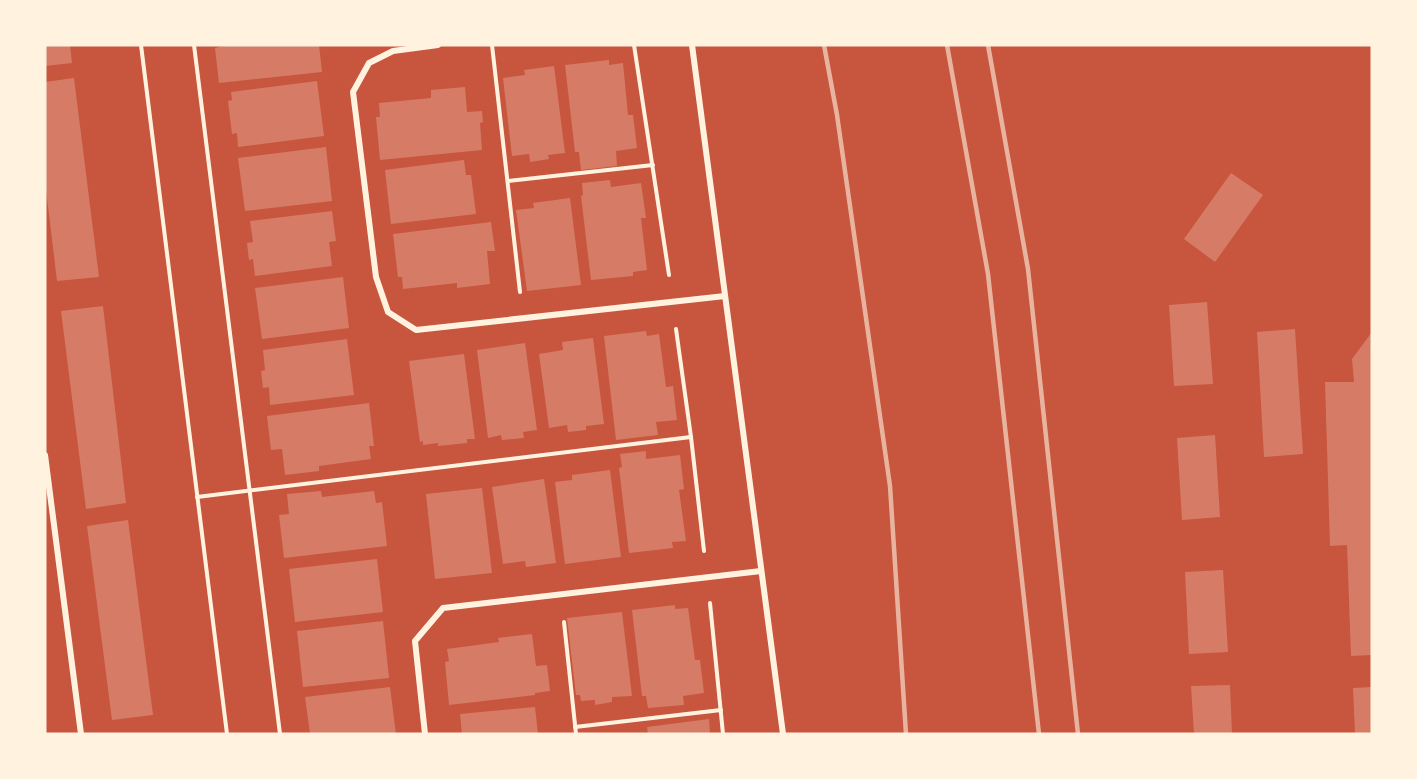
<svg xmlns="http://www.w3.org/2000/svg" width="1417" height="779" font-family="'Archivo Narrow',sans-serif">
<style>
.building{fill:#d67c66}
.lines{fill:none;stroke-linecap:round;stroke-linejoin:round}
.path{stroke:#fff3e0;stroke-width:4}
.minor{stroke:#fff3e0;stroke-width:6}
.rail{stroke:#e9b49f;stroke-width:4.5}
</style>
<rect width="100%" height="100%" fill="#c8553d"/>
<g class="building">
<path d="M45,45h25l2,18 -27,3z"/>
<path d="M226,45h93l3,27 -103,11 -4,-35z"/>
<path d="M609,60v5l14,-2 5,52h5l4,33 -21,3 1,15 -36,4 -2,-18h-4l-10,-87z"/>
<path d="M554,66l11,87 -17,2 1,4 -19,3 -1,-8 -17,2 -9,-78 22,-3 -1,-5z"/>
<path d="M74,78l25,199 -42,4 -12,-100v-99z"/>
<path d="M317,81l7,55 -86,11 -1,-14 -5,1 -4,-33 4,-1 -1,-8z"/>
<path d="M465,87l2,25 15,-1 1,11 -3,1 2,27 -102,10 -4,-43h4l-1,-14 52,-5v-8z"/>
<path d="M326,147l6,54 -87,10 -7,-53z"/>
<path d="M464,160l2,15h5l5,39 -85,10 -6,-54z"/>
<path d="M1231,173l32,22 -48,67 -31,-23z"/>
<path d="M610,180l1,7 30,-4 5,35h-5l6,52 -14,2v4l-42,4 -10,-84 2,-1 -1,-12z"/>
<path d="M570,198l11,87 -54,6 -11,-81 18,-2 -1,-5z"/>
<path d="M332,211l4,30 -7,1 3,24 -77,10 -2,-17 -4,1 -2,-17 6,-1 -3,-21z"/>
<path d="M491,222l4,29h-8l3,33 -33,4v-5l-54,6 -1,-12h-4l-5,-43z"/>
<path d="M343,277l6,51 -87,11 -7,-51z"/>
<path d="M1207,302l6,82 -39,2 -5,-81z"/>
<path d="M103,306l23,197 -40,6 -25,-198z"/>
<path d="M1295,329l8,125 -39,3 -7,-125z"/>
<path d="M646,331l1,5 12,-2 7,53 7,-1 4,34 -21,2 2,13 -42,5 -12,-104z"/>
<path d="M1372,332v323l-21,1 -4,-111 -17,1 -5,-164h29l-2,-23z"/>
<path d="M593,338l11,86 -18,2v4l-18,2 -1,-7 -18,3 -10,-74 24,-4 -1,-8z"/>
<path d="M347,339l7,56 -84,10 -1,-18 -6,1 -2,-17 4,-1 -2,-20z"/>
<path d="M525,343l12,87 -14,2 1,6 -22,2 -1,-5 -13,3 -11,-88z"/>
<path d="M464,354l11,85h-8v4l-29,3v-3l-15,2v-4l-3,1 -11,-81z"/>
<path d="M369,403l5,43h-5l2,13 -52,7v5l-34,4 -3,-26 -11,1 -4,-34z"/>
<path d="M1215,435l5,82 -38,3 -5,-82z"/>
<path d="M646,451v8l34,-4 4,34 -5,1 7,51 -14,1 1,6 -44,5 -10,-85 3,-1 -2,-13z"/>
<path d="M610,470l11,87 -56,7 -10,-82 17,-2v-5z"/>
<path d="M544,479l12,84 -30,4 -1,-6 -22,3 -11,-77z"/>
<path d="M482,488l10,85 -57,6 -9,-85z"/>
<path d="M321,491l1,6 52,-6 2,12 6,-1 5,44 -103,12 -5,-43 10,-1 -2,-20z"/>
<path d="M128,520l25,195 -41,5 -25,-194z"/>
<path d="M377,559l6,53 -88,10 -6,-53z"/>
<path d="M1223,570l5,82 -39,2 -4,-82z"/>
<path d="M675,605v4l13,-1 7,52h5l4,33 -21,3 1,9 -36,3 -2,-12h-4l-10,-86z"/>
<path d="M622,612l10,84 -20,1v5l-17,3v-5l-14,1 -1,-6h-4l-9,-77z"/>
<path d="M383,621l6,57 -86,9 -6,-56z"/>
<path d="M532,634l4,32 11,-1 3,26 -15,2v2l-86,10 -4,-43 4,-1 -2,-12 52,-7 -1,-4z"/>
<path d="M1230,685l2,49h-38l-3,-48z"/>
<path d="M390,687l6,47h-86l-5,-37z"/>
<path d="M1372,687v47h-17l-2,-46z"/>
<path d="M535,707l3,27h-76l-2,-20z"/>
<path d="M709,719l1,15h-62l-1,-7z"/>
</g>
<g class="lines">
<g class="path">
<path d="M141,45l86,689"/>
<path d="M194,45l86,689"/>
<path d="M492,45l28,247"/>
<path d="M634,45l35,230"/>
<path d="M508,181l145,-16"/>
<path d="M676,329l15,108 13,114"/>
<path d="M197,497l494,-60"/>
<path d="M710,603l13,131"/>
<path d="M564,622l12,112"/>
<path d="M575,727l146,-17"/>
</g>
<g class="minor">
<path d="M438,45l-45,6 -24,12 -16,29 23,185 12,35 28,18 309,-34"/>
<path d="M692,45l91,689"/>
<path d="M45,455l36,279"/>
<path d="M425,734l-10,-93 28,-33 318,-37"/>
</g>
<g class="rail">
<path d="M824,45l13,70 53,371 16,248"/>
<path d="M947,45l41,229 51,460"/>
<path d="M988,45l40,224 50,465"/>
</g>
</g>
<rect width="1417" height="779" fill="none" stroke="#fff3e0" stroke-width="93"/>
</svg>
